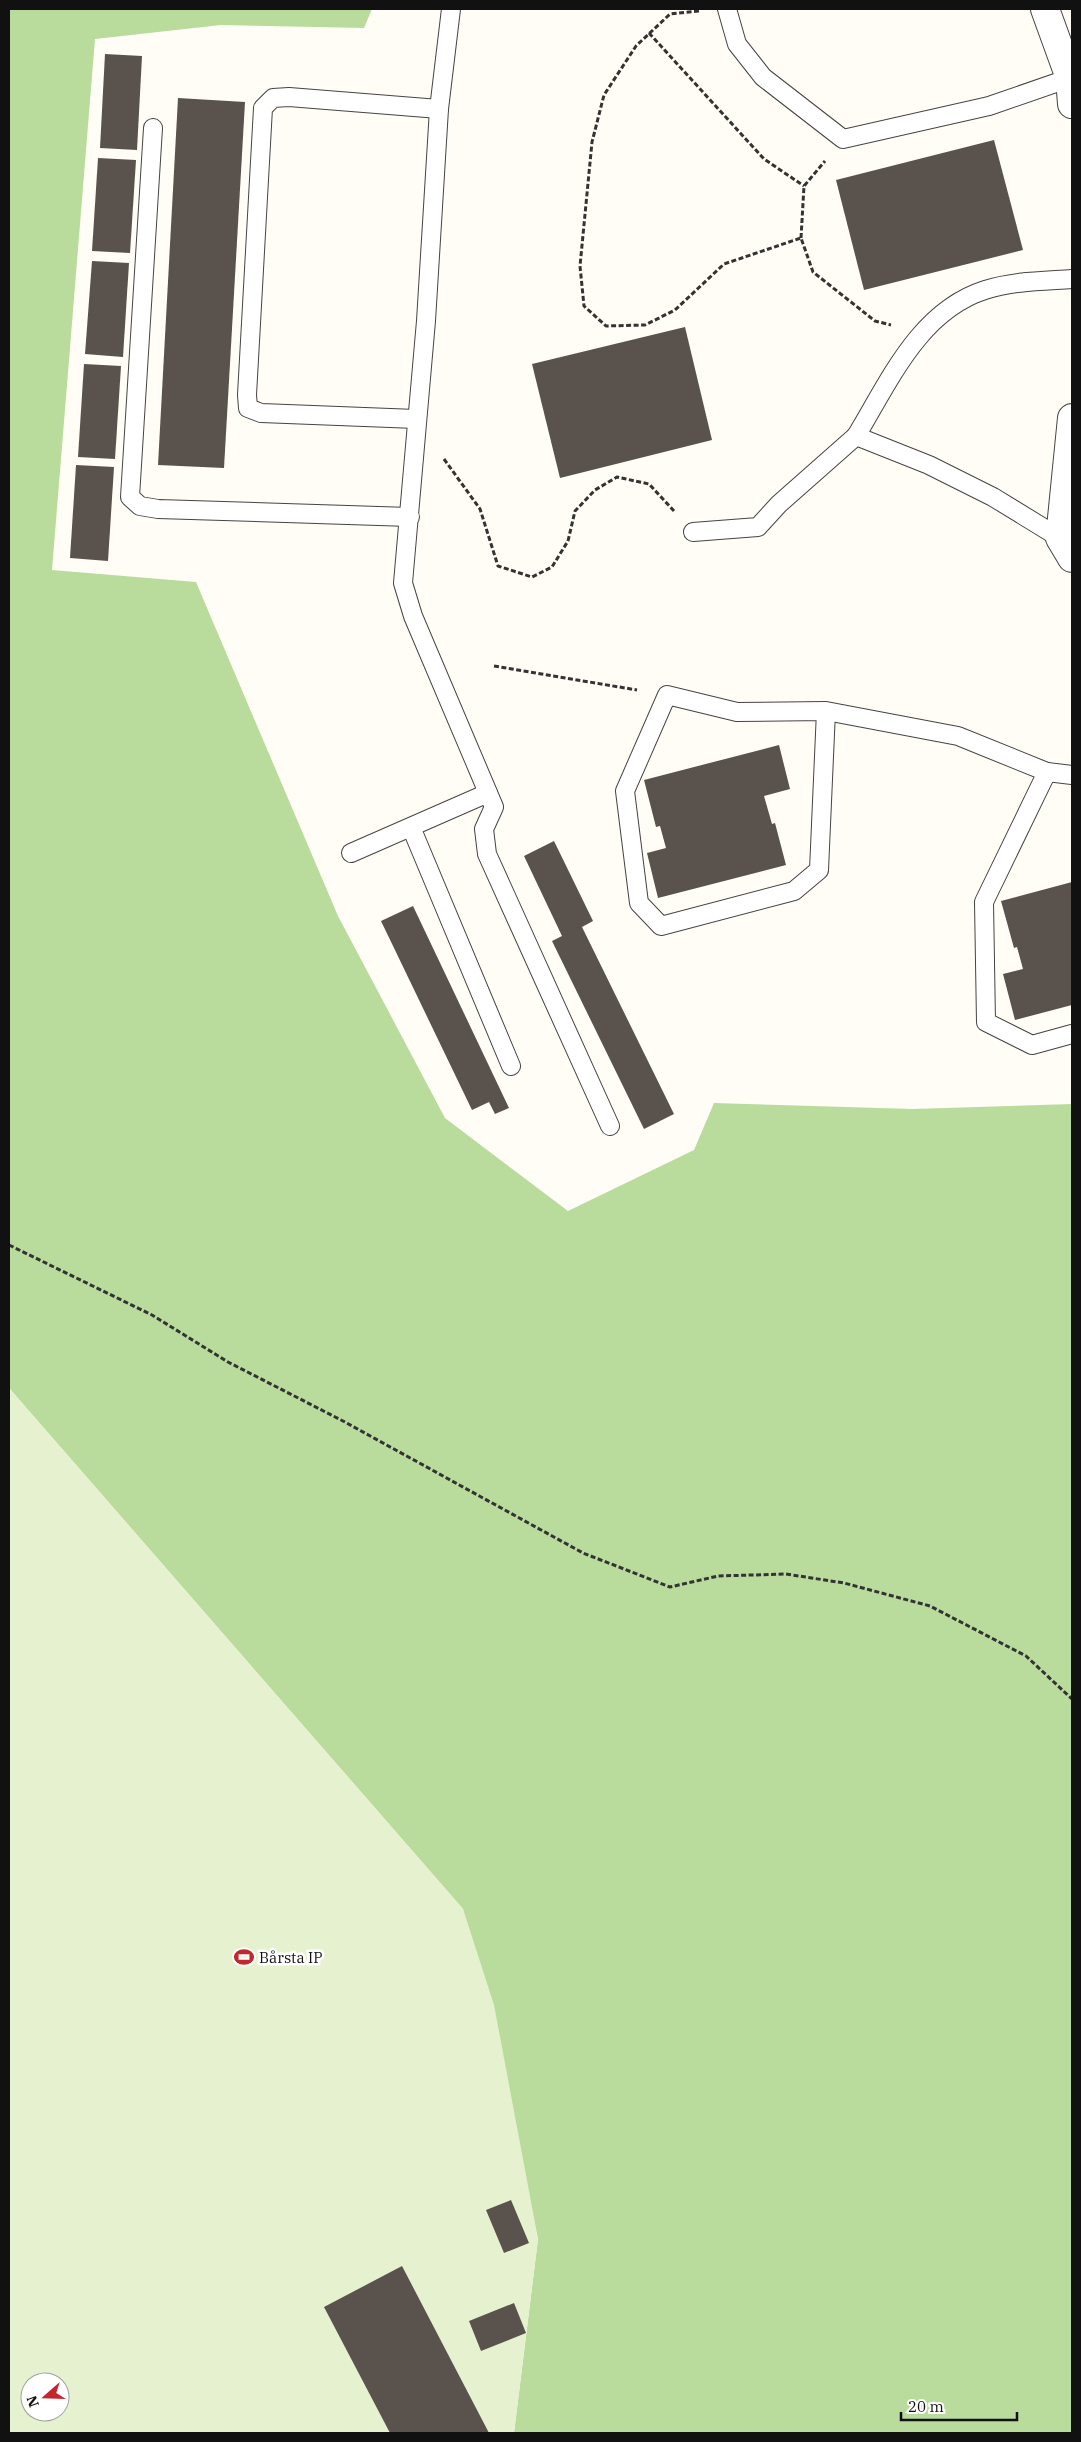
<svg xmlns="http://www.w3.org/2000/svg" width="1081" height="2442" font-family="'IBM Plex Serif',serif">
<style>
.forest{fill:#b9dc9c}
.pitch{fill:#e6f2cf;fill-rule:evenodd}
.building{fill:#5a524d}
.lines{fill:none;stroke-linecap:round;stroke-linejoin:round}
.lane-casing{stroke:#444;stroke-width:20}
.street-casing{stroke:#444;stroke-width:30}
.path{stroke:#333;stroke-width:3;stroke-dasharray:5 2.5;stroke-linecap:butt}
.lane{stroke:#fff;stroke-width:18}
.street{stroke:#fff;stroke-width:28}
.labels{text-anchor:middle;dominant-baseline:central;stroke-width:5;stroke-linejoin:round;paint-order:stroke}
.poi-label{font-size:15px;fill:#111;stroke:#fff;text-anchor:start}
</style>
<rect width="100%" height="100%" fill="#fffdf5"/>
<path class="forest" d="M9,9h363l-8,19 -143,-3 -126,14 -43,531 144,12 142,334 107,202 123,93 126,-61 20,-47 199,6 159,-5v1329h-558l24,-194 -75,-330 -454,-521z"/>
<path class="pitch" d="M9,1388l454,521 31,96 44,234 -24,194h-505zM30,2382h30v30h-30z"/>
<g class="building">
<path d="M105,54l37,2 -5,94 -37,-2z"/>
<path d="M178,98l67,4 -21,366 -66,-3z"/>
<path d="M994,140l29,110 -159,40 -28,-110z"/>
<path d="M98,158l38,2 -6,93 -38,-2z"/>
<path d="M92,261l37,2 -6,94 -38,-3z"/>
<path d="M685,327l27,113 -152,38 -28,-114z"/>
<path d="M84,364l37,2 -6,93 -37,-2z"/>
<path d="M76,465l38,2 -6,94 -38,-3z"/>
<path d="M779,745l11,44 -26,7 8,28 3,-1 11,42 -128,33 -11,-45 19,-5 -6,-22 -4,1 -12,-47z"/>
<path d="M554,841l39,80 -11,6 92,187 -30,15 -92,-188 10,-5 -38,-80z"/>
<path d="M1072,882v123l-57,15 -12,-46 20,-5 -6,-22 -3,1 -13,-47z"/>
<path d="M413,906l96,202 -14,6 -6,-12 -17,8 -91,-189z"/>
<path d="M511,2200l18,43 -25,10 -18,-43z"/>
<path d="M402,2266l87,167h-99l-66,-126z"/>
<path d="M514,2303l12,30 -45,18 -12,-30z"/>
</g>
<g class="lines">
<defs>
<g id="lane">
<path d="M451,9l-12,100 -13,212 -23,262 10,33 81,191 -10,22 3,25 123,272"/>
<path d="M727,9l10,35 26,33 80,62 146,-33 81,-28"/>
<path d="M153,128l-23,369 10,9 18,3 252,8"/>
<path d="M416,419l-155,-6 -13,-5 -1,-13 16,-287 10,-10 16,-1 150,12"/>
<path d="M693,532l65,-5 21,-23 77,-68"/>
<path d="M1060,538l-67,-41 -64,-32 -73,-29c33,-54 63,-125 129,-146 28,-9 58,-9 87,-11"/>
<path d="M826,711l-7,159 -25,21 -133,35 -22,-23 -14,-112 42,-96 70,17 89,-1 132,25 89,36 25,3"/>
<path d="M1047,772l-63,130 2,120 46,23 40,-11"/>
<path d="M411,827l100,239"/>
<path d="M351,853l137,-60"/>
</g>
<g id="street">
<path d="M1045,9l25,69 2,26"/>
<path d="M1072,418l-12,120 12,20"/>
</g>
</defs>
<use href="#lane" class="lane-casing"/>
<use href="#street" class="street-casing"/>
<g class="path">
<path d="M699,11l-29,3 -34,32 -32,49 -12,47 -12,124 4,40 22,20 39,-1 30,-15 49,-46 77,-26 12,34 62,49 16,4"/>
<path d="M649,33l115,126 40,27"/>
<path d="M801,238l3,-52 21,-25"/>
<path d="M444,459l36,50 18,57 34,11 20,-10 16,-26 7,-30 20,-21 22,-13 32,7 25,27"/>
<path d="M494,666l143,24"/>
<path d="M9,1245l143,70 76,47 115,59 240,132 87,34 48,-11 68,-2 58,9 86,23 96,50 46,43"/>
</g>
<use href="#lane" class="lane"/>
<use href="#street" class="street"/>
</g>
<defs>
<symbol id="stadium-bare" viewBox="-9 -9 18 18"><path d="M0-5a6.5 5 0 1 0 0 10a6.5 5 0 1 0 0-10ZM-3.5-1.8h7v3.6h-7Z" fill="#c4262e" stroke="#fff" stroke-width="2.5" paint-order="stroke"/></symbol>
</defs>
<g fill-rule="evenodd">
<use href="#stadium-bare" x="230" y="1943" width="28" height="28"/>
</g>
<g class="labels">
<g class="poi-label">
<text x="259" y="1957">Bårsta IP</text>
</g>
</g>
<rect width="1081" height="2442" fill="none" stroke="#111111" stroke-width="20"/>
<g transform="translate(45 2397) rotate(250)"><circle r="24" fill="#ffffff" stroke="#a0a0a0"/>
<path d="M0-4L9 19L0 12L-9 19Z" fill="#c4262e"/>
<text y="-8" font-size="14" font-weight="bold" text-anchor="middle" fill="#111111">N</text>
</g>
<path d="M901 2412v8h116v-8" fill="none" stroke="#111111" stroke-width="2.5"/>
<text x="908" y="2412" font-size="15" fill="#111111" stroke="#ffffff" stroke-width="4" paint-order="stroke">20 m</text>
</svg>
